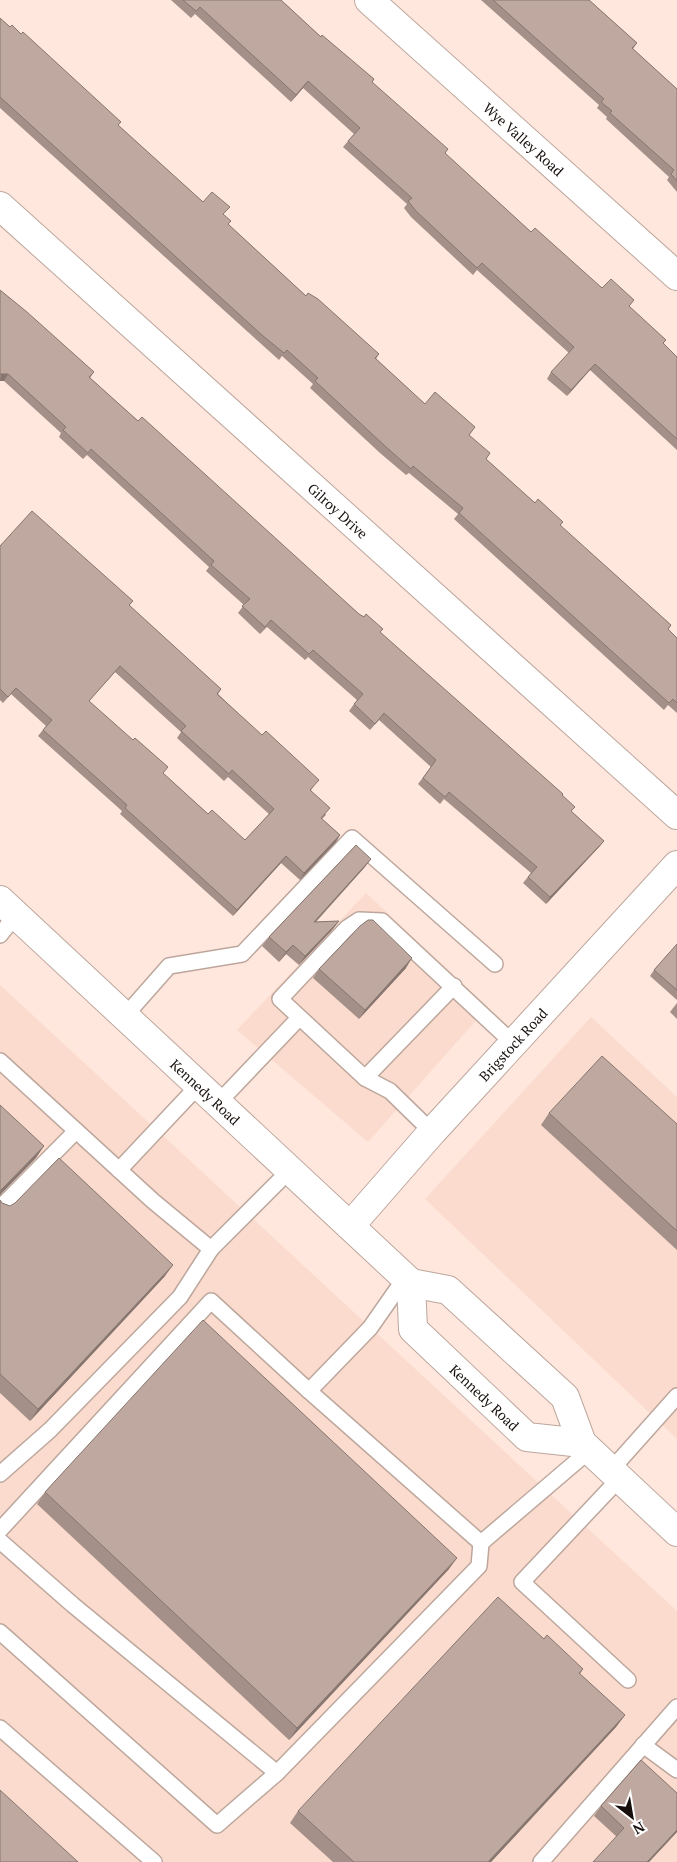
<svg xmlns="http://www.w3.org/2000/svg" width="677" height="1862" font-family="'PT Serif',serif">
<style>
.built{fill:#fadbcd}
.lines{fill:none;stroke-linecap:round;stroke-linejoin:round}
.service-casing{stroke:#bda79d;stroke-width:18}
.minor-casing{stroke:#bda79d;stroke-width:30}
.secondary-casing{stroke:#bda79d;stroke-width:30}
.service{stroke:#fff;stroke-width:15}
.minor{stroke:#fff;stroke-width:28}
.secondary{stroke:#fff;stroke-width:28}
.wall{fill:#a49089;fill-rule:evenodd}
.shaded-wall{fill:#86766f}
.building{fill:#bfa89f;stroke:#86766f;fill-rule:evenodd}
.labels{text-anchor:middle;dominant-baseline:central;stroke-width:4;stroke-linejoin:round;paint-order:stroke}
.street-label{font-size:14px;fill:#170f0c;stroke:#fff}
</style>
<rect width="100%" height="100%" fill="#ffe7dd"/>
<g class="built">
<path d="M366,893l122,114 -120,135 -131,-112z"/>
<path d="M0,985l677,626v251h-677z"/>
<path d="M591,1017l86,80v342l-252,-240z"/>
</g>
<g class="lines">
<defs>
<g id="service">
<path d="M0,935l16,-20"/>
<path d="M125,1016l44,-50 73,-12 110,-116 143,126"/>
<path d="M0,1061l153,140 58,48 79,-79"/>
<path d="M365,1078l89,-92"/>
<path d="M218,1103l81,-85"/>
<path d="M432,1132l-42,-41 -25,-13 -85,-79 67,-71 12,-8 23,1 132,123"/>
<path d="M119,1170l79,-84"/>
<path d="M0,1208l76,-77"/>
<path d="M405,1278l-35,50 -61,63 172,152 109,-93"/>
<path d="M611,1470l66,-74"/>
<path d="M0,1474l50,-44 130,-133 31,-48"/>
<path d="M620,1478l-98,104 106,98"/>
<path d="M0,1530l211,-229 98,90"/>
<path d="M0,1541l73,64 204,168 202,-207 2,-23"/>
<path d="M0,1632l217,193 60,-52"/>
<path d="M0,1728l154,134"/>
<path d="M643,1745l34,25"/>
<path d="M541,1862l136,-155"/>
</g>
<g id="minor">
<path id="s1" d="M369,0l308,276"/>
<path id="s2" d="M0,206l677,609"/>
<path id="s3" d="M350,1226l82,-94 245,-267"/>
</g>
<g id="secondary">
<path id="s4" d="M0,900l411,383 37,7 117,107 17,46 95,89"/>
<path id="s5" d="M411,1283l2,46 114,108 55,6"/>
</g>
</defs>
<use href="#service" class="service-casing"/>
<use href="#minor" class="minor-casing"/>
<use href="#secondary" class="secondary-casing"/>
<use href="#service" class="service"/>
<use href="#minor" class="minor"/>
<use href="#secondary" class="secondary"/>
</g>
<g class="wall">
<path d="M171,0h110l40,37 53,42 -2,3 73,72 86,78 71,56 27,19 37,33 -3,4 14,13v93l-87,-80 -23,26 -20,-17 4,-7 18,-19 -92,-83 -4,5 -62,-58 -7,-9 3,-4 -64,-57 11,-13 -51,-46 -12,14 -96,-88 -4,4z"/>
<path d="M481,0h108l48,43 -4,6 44,40v103l-10,-12 2,-3 -63,-58 1,-2 -10,-9 2,-3z"/>
<path d="M0,18l10,9 11,7 98,92 84,76 21,13 5,10 77,71 73,58 -3,5 49,45 44,31 17,24 49,44 28,19 -3,4 111,99 -3,5 9,8v75l-9,-8 -4,5 -210,-191 4,-5 -49,-41 -3,2 -26,-22 -70,-65 3,-4 -31,-28 -3,4 -20,-18 -259,-234z"/>
<path d="M0,290l94,82 -4,6 48,43 221,193 21,18 182,163 9,16 33,30 -5,6 -53,57 -23,-21 8,-10 -87,-74 -4,5 -22,-20 13,-17 -52,-47 -9,10 -21,-19 8,-11 -49,-43 -3,3 -38,-33 -7,7 -22,-21 6,-8 -38,-34 3,-4 -122,-112 -4,4 -24,-22 2,-4 -57,-52h-4z"/>
<path d="M0,546l133,55 -4,5 92,83 -3,5 96,92 -3,4 15,25 -4,4 18,16 -4,7 -36,38 -19,-17 -48,53 -113,-102 2,-3 -84,-75 8,-10 -35,-32 -8,9 -3,-3zM115,672l66,60 -4,6 47,43 4,-4 41,37 -24,26 -37,-26 -44,-40 -75,-73z"/>
<path d="M371,859l-7,9 -48,54 23,-1 -7,9 -33,35 -13,-11 -7,8 -17,-16 7,-9z"/>
<path d="M677,944v56l-27,-24 4,-6z"/>
<path d="M406,968l-47,51 -46,-41 6,-9z"/>
<path d="M677,1003v16l-7,-7z"/>
<path d="M549,1113l128,11v126l-136,-125z"/>
<path d="M0,1200l2,3 163,73 -135,145 -30,-28z"/>
<path d="M45,1492l404,77 -160,171 -252,-236z"/>
<path d="M544,1639l39,30 -3,5 45,41 -9,12 -125,135h-158l-43,-39 8,-12z"/>
<path d="M677,1793v39l-28,30 -32,-25 -23,-21 7,-10z"/>
</g>
<g class="shaded-wall">
<path d="M308,81l-5,7 -12,14 5,-7z"/>
<path d="M595,364l-5,6 -23,26 4,-6z"/>
<path d="M1,374h7l-4,7h-4z"/>
<path d="M340,835l-4,7 -36,38 4,-7z"/>
<path d="M604,841l-5,6 -53,57 4,-7z"/>
<path d="M286,856l-5,7 -48,53 4,-6z"/>
<path d="M371,859l-7,9 -57,63 7,-9z"/>
<path d="M339,921l-7,9 -33,35 6,-9z"/>
<path d="M293,945l-7,9 -7,8 7,-10z"/>
<path d="M412,958l-6,10 -47,51 6,-9z"/>
<path d="M44,1146l-8,12 -36,37 1,-5z"/>
<path d="M173,1265l-8,11 -135,145 8,-12z"/>
<path d="M457,1558l-8,11 -160,171 8,-12z"/>
<path d="M625,1715l-9,12 -125,135h-3z"/>
<path d="M677,1830v2l-28,30h-2z"/>
</g>
<g class="building">
<path d="M183,0h98l40,37 1,-2 52,44 -2,3 76,67 -3,4 86,79 4,-4 67,60 9,-9 23,21 -5,6 37,34 -3,3 14,14v82l-82,-75 -24,26 -20,-18 23,-25 -92,-84 -5,5 -61,-57 -8,-10 4,-3 -64,-57 12,-13 -52,-47 -12,14 -96,-88 -4,4z"/>
<path d="M493,0h96l48,43 -5,5 45,41v92l-6,-7 3,-4 -64,-57 2,-2 -11,-9 3,-3z"/>
<path d="M0,18l10,9 2,-2 9,9 2,-2 98,90 -3,3 85,77 9,-10 18,15 -7,7 8,7 -3,3 78,72 2,-3 10,6 61,55 -4,4 50,46 10,-12 40,35 -6,8 21,18 -4,6 49,44 3,-4 25,23 -3,3 111,100 -3,4 9,9v65l-4,-4 -4,4 -210,-190 4,-5 -50,-42 -2,3 -26,-23 -70,-65 3,-3 -31,-28 -3,3 -21,-17 -263,-239z"/>
<path d="M0,290l27,22 67,60 -5,5 49,44 4,-4 217,197 5,3 2,-3 17,15 -3,3 183,162 -1,1 13,12 -4,4 33,30 -54,56 -22,-20 9,-10 -88,-75 -4,5 -22,-19 13,-18 -52,-47 -9,11 -21,-20 9,-10 -50,-44 -4,4 -38,-34 -6,7 -23,-21 8,-7 -39,-34 3,-4 -123,-112 -3,4 -25,-23 3,-3 -58,-53h-8z"/>
<path d="M32,511l101,90 -4,4 92,84 -4,5 45,41 4,-4 53,49 -9,10 20,18 -9,10 19,17 -36,38 -18,-17 -49,54 -112,-102 2,-3 -84,-75 9,-10 -36,-32 -8,9 -8,-8v-143zM120,666l66,60 -5,5 48,43 3,-4 42,39 -29,31 -33,-30 -4,4 -45,-41 5,-6 -33,-29 -2,2 -44,-39z"/>
<path d="M356,845l15,14 -57,63 25,-1 -34,35 -12,-11 -7,7 -17,-15z"/>
<path d="M368,920h5l39,38 -47,52 -46,-41 41,-43z"/>
<path d="M677,944v46l-23,-20z"/>
<path d="M602,1056l75,68v107l-128,-118z"/>
<path d="M0,1105l44,41 -43,44 -1,5z"/>
<path d="M59,1158l114,107 -135,144 -38,-35v-174l2,3 8,3 5,-3z"/>
<path d="M203,1320l254,238 -160,170 -252,-236z"/>
<path d="M498,1597l46,42 3,-4 36,34 -4,4 46,42 -137,147h-134l-56,-51z"/>
<path d="M641,1760l36,33v37l-30,32h-54l31,-34 -23,-22z"/>
<path d="M0,1790l78,72h-78z"/>
</g>
<g class="labels">
<g class="street-label">
<text stroke="none"><textPath href="#s1" startOffset="208">Wye Valley Road</textPath></text>
<text stroke="none"><textPath href="#s2" startOffset="455">Gilroy Drive</textPath></text>
<text stroke="none"><textPath href="#s3" startOffset="244">Brigstock Road</textPath></text>
<text stroke="none"><textPath href="#s4" startOffset="281">Kennedy Road</textPath></text>
<text stroke="none"><textPath href="#s5" startOffset="145">Kennedy Road</textPath></text>
</g>
</g>
<g transform="translate(632 1817) rotate(149)" stroke="#ffffff" stroke-width="4" paint-order="stroke">
<path d="M0-4L9 19L0 12L-9 19Z" fill="#170f0c"/>
<text y="-8" font-size="14" font-weight="bold" text-anchor="middle" fill="#170f0c">N</text>
</g>
</svg>
